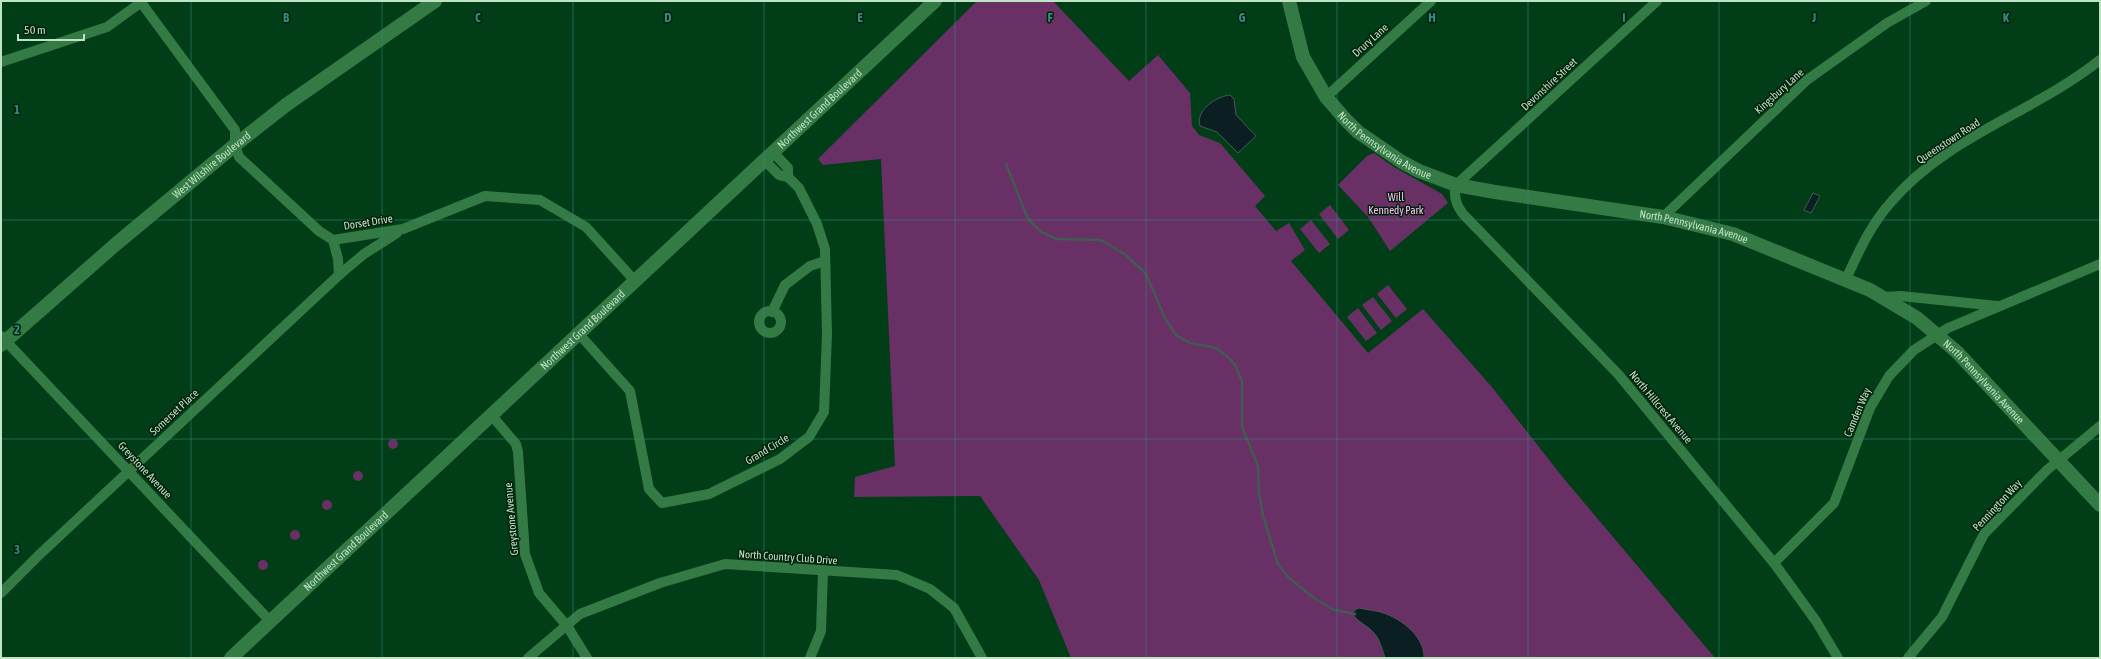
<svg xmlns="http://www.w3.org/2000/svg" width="2101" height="659" font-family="'Asap Condensed',sans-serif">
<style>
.green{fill:#693066}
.water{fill:#0b1f23;stroke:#415a54}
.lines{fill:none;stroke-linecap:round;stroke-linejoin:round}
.stream{stroke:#415a54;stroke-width:2.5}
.street{stroke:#347a45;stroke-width:10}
.secondary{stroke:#347a45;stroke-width:14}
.grid{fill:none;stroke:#328c7f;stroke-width:1;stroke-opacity:0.55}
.labels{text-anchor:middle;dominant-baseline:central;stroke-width:3;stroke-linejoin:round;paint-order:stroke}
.street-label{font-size:11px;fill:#c0e2c5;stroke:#03200b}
.park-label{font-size:11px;fill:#fdc1f7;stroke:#03200b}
.grid-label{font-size:13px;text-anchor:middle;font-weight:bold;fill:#328c7f;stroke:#03200b;stroke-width:3;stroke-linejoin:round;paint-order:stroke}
</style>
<rect width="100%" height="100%" fill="#013d17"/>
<g class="green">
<path d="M977,1h76l76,80 29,-26 32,38 2,33 7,9 21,8 45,53 -10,10 21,25 13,-8 16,27 -14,11 77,92 55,-44 68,77 74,94 150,178h-644l-32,-78 -59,-84 -126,1 1,-20 40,-11 -14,-307 -58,6 -5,-6z"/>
<path d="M1374,153l20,14 48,27 6,9 -58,48 -22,-34 -30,-32 29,-29z"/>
<path d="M1330,205l19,25 -11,9 -19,-25z"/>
<path d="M1311,220l19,24 -11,9 -19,-24z"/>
<path d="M1388,285l19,24 -11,9 -19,-24z"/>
<path d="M1373,297l19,24 -11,9 -19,-25z"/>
<path d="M1358,308l19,25 -11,8 -19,-24z"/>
<circle cx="393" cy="444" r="5"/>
<circle cx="358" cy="476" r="5"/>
<circle cx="327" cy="505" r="5"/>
<circle cx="295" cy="535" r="5"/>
<circle cx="263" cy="565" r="5"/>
</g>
<g class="water">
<path d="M1230,95l4,4 2,16 20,21 -18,17 -21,-21 -17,-6c-5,-16 17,-30 30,-31z"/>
<path d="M1813,193l7,3 -9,17 -7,-3z"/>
<path d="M1358,608c6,1 12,2 18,3 21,4 49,24 48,47h-39c-3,-9 -5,-19 -12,-26 -6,-7 -16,-10 -21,-19z"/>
</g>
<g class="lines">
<path class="stream" d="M1006,164l22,55 13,13 16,7 44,1 25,15 20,19 19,44 11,17 14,8 26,5 12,9 7,8 7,16v46l16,39 1,26 4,24 15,48 11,14 25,20 20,12 21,4"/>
<g class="street">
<path d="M140,1l95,129v15l4,12 80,74 14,9 70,-11 82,-33 55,4 46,27 49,54"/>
<path d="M1657,1l-201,184c-3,11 0,20 7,29l155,160 156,189 42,58 22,37"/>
<path d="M1,62l106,-35 36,-26"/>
<path d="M1326,97l105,-96"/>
<path d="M773,152l15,16v9"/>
<path d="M1663,217l144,-137 80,-57 39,-22"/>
<path d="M339,275l25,-21 33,-21"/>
<path d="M1846,279c13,-28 25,-55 46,-78 54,-64 143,-89 208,-141"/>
<path d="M1883,297l18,-1 96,10"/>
<circle cx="770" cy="322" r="11"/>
<path d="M772,312l13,-27 25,-19 15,-5"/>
<path d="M579,334l51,57 19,98 13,14 47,-9 71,-35 29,-22 15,-25 3,-78 -2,-85 -8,-25 -18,-36 -11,-11 -9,-2 -15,-15"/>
<path d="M1,336l269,285"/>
<path d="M492,416l24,28 2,8 7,102 14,39 28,33 20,32"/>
<path d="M1774,563l60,-60 36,-95 19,-32 25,-26 34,-22 152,-64"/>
<path d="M1,593l38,-38 300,-280 -1,-16 -5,-19"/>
<path d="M528,658l52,-44 80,-31 65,-19 172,11 33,14 24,19 28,50"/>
<path d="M810,658l11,-27 2,-60"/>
<path d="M1908,658l34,-41 42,-83 63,-64 53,-44"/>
</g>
<g class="secondary">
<path id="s1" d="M1289,1l14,56 23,40 19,22 13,13 44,30 17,9 37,14 39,7 168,25 70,17 137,56 47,28 40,34 143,153"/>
<path id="s2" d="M1,345l115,-101 119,-99 51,-40 149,-104"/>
<path id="s3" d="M231,658l704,-657"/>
</g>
</g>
<path class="grid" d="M191,1v657M382,1v657M573,1v657M764,1v657M955,1v657M1146,1v657M1337,1v657M1528,1v657M1719,1v657M1910,1v657M1,220h2099M1,439h2099"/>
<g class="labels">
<g class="street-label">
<text transform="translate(1370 40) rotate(-42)">Drury Lane</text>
<text transform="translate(1549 84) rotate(-43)">Devonshire Street</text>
<text transform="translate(1779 91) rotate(-42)">Kingsbury Lane</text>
<text stroke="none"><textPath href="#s3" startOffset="805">Northwest Grand Boulevard</textPath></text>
<text transform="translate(1948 141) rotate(-33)">Queenstown Road</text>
<text stroke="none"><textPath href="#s1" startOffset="181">North Pennsylvania Avenue</textPath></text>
<text stroke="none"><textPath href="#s2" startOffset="277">West Wilshire Boulevard</textPath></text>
<text transform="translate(368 222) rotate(-9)">Dorset Drive</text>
<text stroke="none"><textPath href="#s1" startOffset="505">North Pennsylvania Avenue</textPath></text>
<text stroke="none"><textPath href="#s3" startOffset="481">Northwest Grand Boulevard</textPath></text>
<text stroke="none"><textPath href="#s1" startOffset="840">North Pennsylvania Avenue</textPath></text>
<text transform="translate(1661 407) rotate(50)">North Hillcrest Avenue</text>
<text transform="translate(174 412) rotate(-43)">Somerset Place</text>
<text transform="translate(1857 412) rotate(-67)">Camden Way</text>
<text transform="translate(767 449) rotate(-31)">Grand Circle</text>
<text transform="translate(145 470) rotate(47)">Greystone Avenue</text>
<text transform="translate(1997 505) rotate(-47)">Pennington Way</text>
<text transform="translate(511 519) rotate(-95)">Greystone Avenue</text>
<text stroke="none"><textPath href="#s3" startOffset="157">Northwest Grand Boulevard</textPath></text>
<text transform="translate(788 557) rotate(4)">North Country Club Drive</text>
</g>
<g class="park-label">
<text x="1396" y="197">Will<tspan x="1396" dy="13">Kennedy Park</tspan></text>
</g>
</g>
<g class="grid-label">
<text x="286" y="22">B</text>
<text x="478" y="22">C</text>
<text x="668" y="22">D</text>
<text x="860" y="22">E</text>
<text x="1050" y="22">F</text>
<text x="1242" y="22">G</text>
<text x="1432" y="22">H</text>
<text x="1624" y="22">I</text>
<text x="1814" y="22">J</text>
<text x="2006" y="22">K</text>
<text x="17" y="114">1</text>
<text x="17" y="334">2</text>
<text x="17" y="554">3</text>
</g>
<rect width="2101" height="659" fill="none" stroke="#c0e2c5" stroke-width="4"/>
<path d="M18 34v6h66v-6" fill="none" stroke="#c0e2c5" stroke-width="2"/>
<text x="24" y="34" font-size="12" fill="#c0e2c5" stroke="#03200b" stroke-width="3" paint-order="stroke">50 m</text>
</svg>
